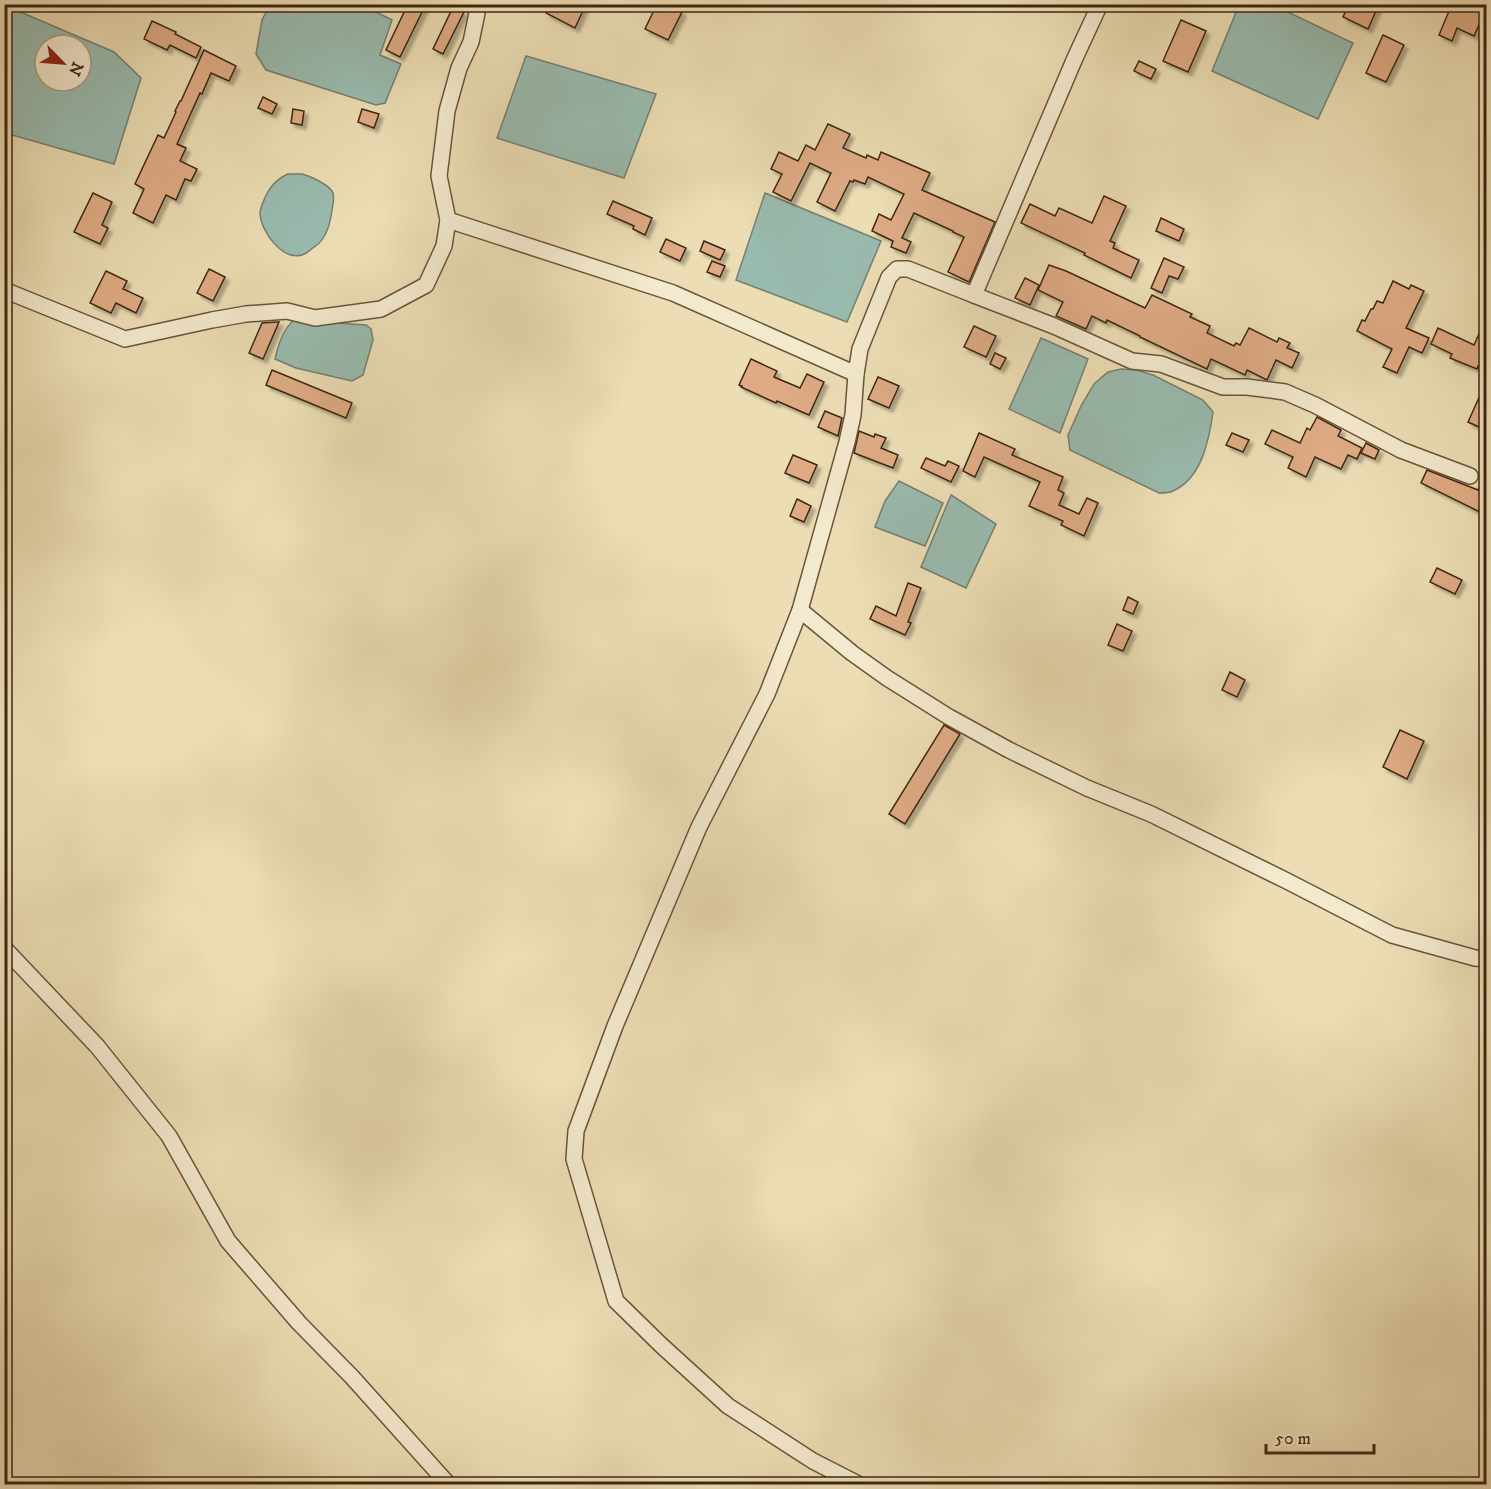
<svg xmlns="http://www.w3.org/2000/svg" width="1491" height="1489" font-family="'IM FELL DW Pica',serif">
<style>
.water{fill:#99bbaf;stroke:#758070;stroke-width:1.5;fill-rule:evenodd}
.building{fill:#deab84;stroke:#3e2712;stroke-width:1.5;filter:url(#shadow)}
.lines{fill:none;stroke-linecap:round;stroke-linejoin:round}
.minor-casing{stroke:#6a543a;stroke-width:18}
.minor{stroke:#f3e9ce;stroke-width:15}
</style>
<defs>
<filter id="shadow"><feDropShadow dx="4" dy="4" stdDeviation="1.5" flood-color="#0004"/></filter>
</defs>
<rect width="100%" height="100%" fill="#ecddb4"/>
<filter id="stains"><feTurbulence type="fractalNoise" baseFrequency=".00333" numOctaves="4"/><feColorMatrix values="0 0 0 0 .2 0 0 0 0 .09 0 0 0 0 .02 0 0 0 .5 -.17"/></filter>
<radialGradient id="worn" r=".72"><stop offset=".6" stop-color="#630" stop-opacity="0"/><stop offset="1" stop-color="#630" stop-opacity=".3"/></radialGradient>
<g class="water">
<path d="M4,5l110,47 27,26 -27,86 -109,-31zM45,45h36v36h-36z"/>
<path d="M270,5h77l29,7 16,8 -12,35 21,9 -16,39 -9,2 -110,-35 -10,-16 6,-34z"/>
<path d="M1239,5h34l80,38 -35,76 -106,-48z"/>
<path d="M526,56l130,38 -32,84 -127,-40z"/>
<path d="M288,174c4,0 9,0 14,0 8,2 28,11 31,19 2,7 -1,15 -2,23 -2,12 -7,25 -17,31 -4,3 -8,7 -12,8 -20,6 -41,-24 -42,-41 0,-5 2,-9 4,-14 5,-12 11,-20 24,-26z"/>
<path d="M765,193l116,48 -34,81 -111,-42z"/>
<path d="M294,320l72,5 5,4 2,11 -10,35 -11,6 -56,-13 -21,-9c3,-14 8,-30 19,-39z"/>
<path d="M1041,338l47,21 -28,74 -51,-24z"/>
<path d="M1121,369l15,1 17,5 50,25 10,12c-4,28 -11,66 -40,79 -4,2 -9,2 -14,2l-89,-43 -2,-15 13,-29 13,-22 14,-12z"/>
<path d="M899,481l44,22 -18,43 -50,-19 10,-26z"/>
<path d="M951,495l45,29 -30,64 -45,-21z"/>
</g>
<g class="building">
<path d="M408,4h18l-26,53 -14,-7z"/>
<path d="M550,4h36l-11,24 -29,-15z"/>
<path d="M657,4h10l15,8 -14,28 -23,-11z"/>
<path d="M1349,4h30l-11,25 -25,-12z"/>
<path d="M1452,4h34v5l-12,27 -17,-8 -5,13 -13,-6z"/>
<path d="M453,7l11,5 -21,42 -10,-5z"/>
<path d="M1181,20l25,11 -18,41 -25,-11z"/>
<path d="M152,21l24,11 -1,2 26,13 -5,11 -26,-13 -3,5 -23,-11z"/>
<path d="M1383,35l21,10 -18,37 -20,-9z"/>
<path d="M204,50l32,16 -7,15 -18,-8 -9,21 -2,-1 -23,51 9,4 -6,13 17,8 -6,12 -6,-2 -9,21 -10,-5 -13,28 -20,-10 11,-24 -9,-5 23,-49 6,3 12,-26 -1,-1 5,-10h1z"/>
<path d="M1139,61l17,8 -5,10 -17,-8z"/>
<path d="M263,97l14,7 -5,10 -14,-6z"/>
<path d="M293,109l11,2 -2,14 -11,-2z"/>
<path d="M362,109l17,5 -5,14 -16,-6z"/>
<path d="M828,124l22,10 -7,14 23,10 1,-3 11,5 3,-8 49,21 -8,17 73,32 -26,60 -21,-10 16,-35 -11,-5v-1l-39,-18 -12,25 9,4 -5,11 -15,-6 2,-6 -21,-10 7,-17 12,6 13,-26 -36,-17 -3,7 -11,-4 -1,2 -3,-1 -15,30 -18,-9 14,-29 -21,-10 -19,38 -18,-9 9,-18 -11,-5 8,-17 19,9 8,-16 9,5z"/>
<path d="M93,193l19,9 -10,23 6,3 -8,16 -26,-12z"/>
<path d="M1104,196l22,10 -16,35 5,2 -2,5 26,12 -8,18 -47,-23 1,-2 -64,-30 9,-19 25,12 4,-8 33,15z"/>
<path d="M613,201l39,17 -7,17 -12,-6 1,-3 -27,-12z"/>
<path d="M1161,218l23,11 -5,12 -23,-10z"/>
<path d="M666,239l20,9 -6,13 -20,-9z"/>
<path d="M704,241l21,9 -5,10 -20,-9z"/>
<path d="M1164,258l20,9 -6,12 -9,-3 -7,17 -11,-5z"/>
<path d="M712,261l13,5 -5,11 -13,-5z"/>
<path d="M1049,265l17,6 79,37 7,-13 40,19 -2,3 20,9 -3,7 27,13 2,-3 4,2 9,-17 28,14 2,-4 11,5 -3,5 12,5 -7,15 -16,-8 -9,20 -20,-10 -2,5 -34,-16 -4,10 -67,-32v-1l-33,-16 -1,3 -14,-7 -6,13 -30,-13 7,-14 -25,-12z"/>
<path d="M209,269l16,8 -12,24 -16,-8z"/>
<path d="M106,271l21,10 -4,8 20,9 -7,15 -20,-10 -5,10 -21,-10z"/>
<path d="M1025,278l14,7 -9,20 -15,-7z"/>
<path d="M1393,281l16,8 2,-4 13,6 -18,37 23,10 -7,15 -13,-6 -12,26 -14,-6 9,-18 -35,-18 5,-11 3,1 6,-12h2l4,-8 6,2z"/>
<path d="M1486,318v52l-8,-4 -1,3 -27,-11 2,-4 -21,-10 7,-16 36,17z"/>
<path d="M277,322h2l-16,37 -14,-6 13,-30z"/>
<path d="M974,326l22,10 -10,21 -22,-10z"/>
<path d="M995,353l11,5 -6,11 -10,-5z"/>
<path d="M751,359l26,12 -3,6 26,11 7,-14 17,8 -15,33 -32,-14 -1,2 -35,-16 1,-1 -3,-1z"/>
<path d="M272,370l80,33 -6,15 -80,-33z"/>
<path d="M878,377l21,9 -10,22 -21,-9z"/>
<path d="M1486,382v48l-18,-8z"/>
<path d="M825,411l17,7 -4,18 -20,-9z"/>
<path d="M1317,417l24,13 -3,6 24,12 -5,11 -9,-4 -7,14 -26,-12 -9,20 -18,-9 5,-11 -28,-13 7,-14 28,13 7,-15 3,2z"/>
<path d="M859,431l15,6 1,-3 11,4 -5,10 17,7 -5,13 -39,-15z"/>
<path d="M979,433l36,16 -3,6 51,22 -5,13 6,3 -5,12 20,9 8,-16 11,5 -14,33 -23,-11 2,-4 -34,-15 11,-24 -56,-25 -9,20 -12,-6z"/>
<path d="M1232,433l17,7 -6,12 -17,-7z"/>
<path d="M1366,443l13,7 -4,9 -14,-6z"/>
<path d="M793,455l24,10 -8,18 -24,-10z"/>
<path d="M926,458l19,8 3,-5 11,5 -8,16 -30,-14z"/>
<path d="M1427,470l51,20 8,-18v43l-65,-32z"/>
<path d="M797,499l14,7 -7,16 -14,-6z"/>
<path d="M1437,568l25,12 -7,14 -25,-12z"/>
<path d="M908,583l13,5 -13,34 3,1 -6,12 -35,-16 6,-13 20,10z"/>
<path d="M1128,597l10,5 -5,12 -10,-4z"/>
<path d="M1117,624l15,7 -9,20 -15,-6z"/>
<path d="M1230,672l15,8 -8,17 -15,-7z"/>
<path d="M944,725l16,9 -55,90 -16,-10z"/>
<path d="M1400,730l24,11 -17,38 -24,-12z"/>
</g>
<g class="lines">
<defs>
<g id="minor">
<path d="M448,220l225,73 183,81"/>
<path d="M4,290l121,49 87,-19 34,-6 41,-3 28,7 66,-9 45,-24 18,-39 4,-26 -9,-44 8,-65 12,-43 12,-26 6,-29 -3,-9"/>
<path d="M974,295l80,31 78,35 29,3 62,23h24l38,5 30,13 86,45 69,26"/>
<path d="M800,610l52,43 35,25 62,39 60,33 78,38 64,26 134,66 107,55 83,23 11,1"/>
<path d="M4,948l93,98 72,90 59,105 71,82 53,54 96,107"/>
<path d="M858,1484l-45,-23 -85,-55 -67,-61 -45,-44 -42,-142 2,-28 39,-105 84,-199 68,-133 33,-84 47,-168 6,-27 3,-41 4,-25 29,-72 8,-8h11l66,26 101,-237 25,-54"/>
</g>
</defs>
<use href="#minor" class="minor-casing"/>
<use href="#minor" class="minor"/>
</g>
<rect width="1491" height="1489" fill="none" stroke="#ecddb4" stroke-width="24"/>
<rect x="6" y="6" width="1479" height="1477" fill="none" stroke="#3e2712" stroke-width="3"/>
<rect x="12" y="12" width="1467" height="1465" fill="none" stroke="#3e2712" stroke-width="1.5"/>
<g transform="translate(63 63) rotate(115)"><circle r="28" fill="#f3e9ce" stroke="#ab9b83" stroke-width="1.5"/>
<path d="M0-4.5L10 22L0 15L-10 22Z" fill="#8f2418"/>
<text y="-9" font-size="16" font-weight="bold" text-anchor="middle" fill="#3e2712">N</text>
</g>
<path d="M1266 1444v9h108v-9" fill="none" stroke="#3e2712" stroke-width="3"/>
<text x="1275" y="1444" font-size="18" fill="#3e2712" stroke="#f3e9ce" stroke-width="4.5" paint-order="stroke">50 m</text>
<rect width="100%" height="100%" filter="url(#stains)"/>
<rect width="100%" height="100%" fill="url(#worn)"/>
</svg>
